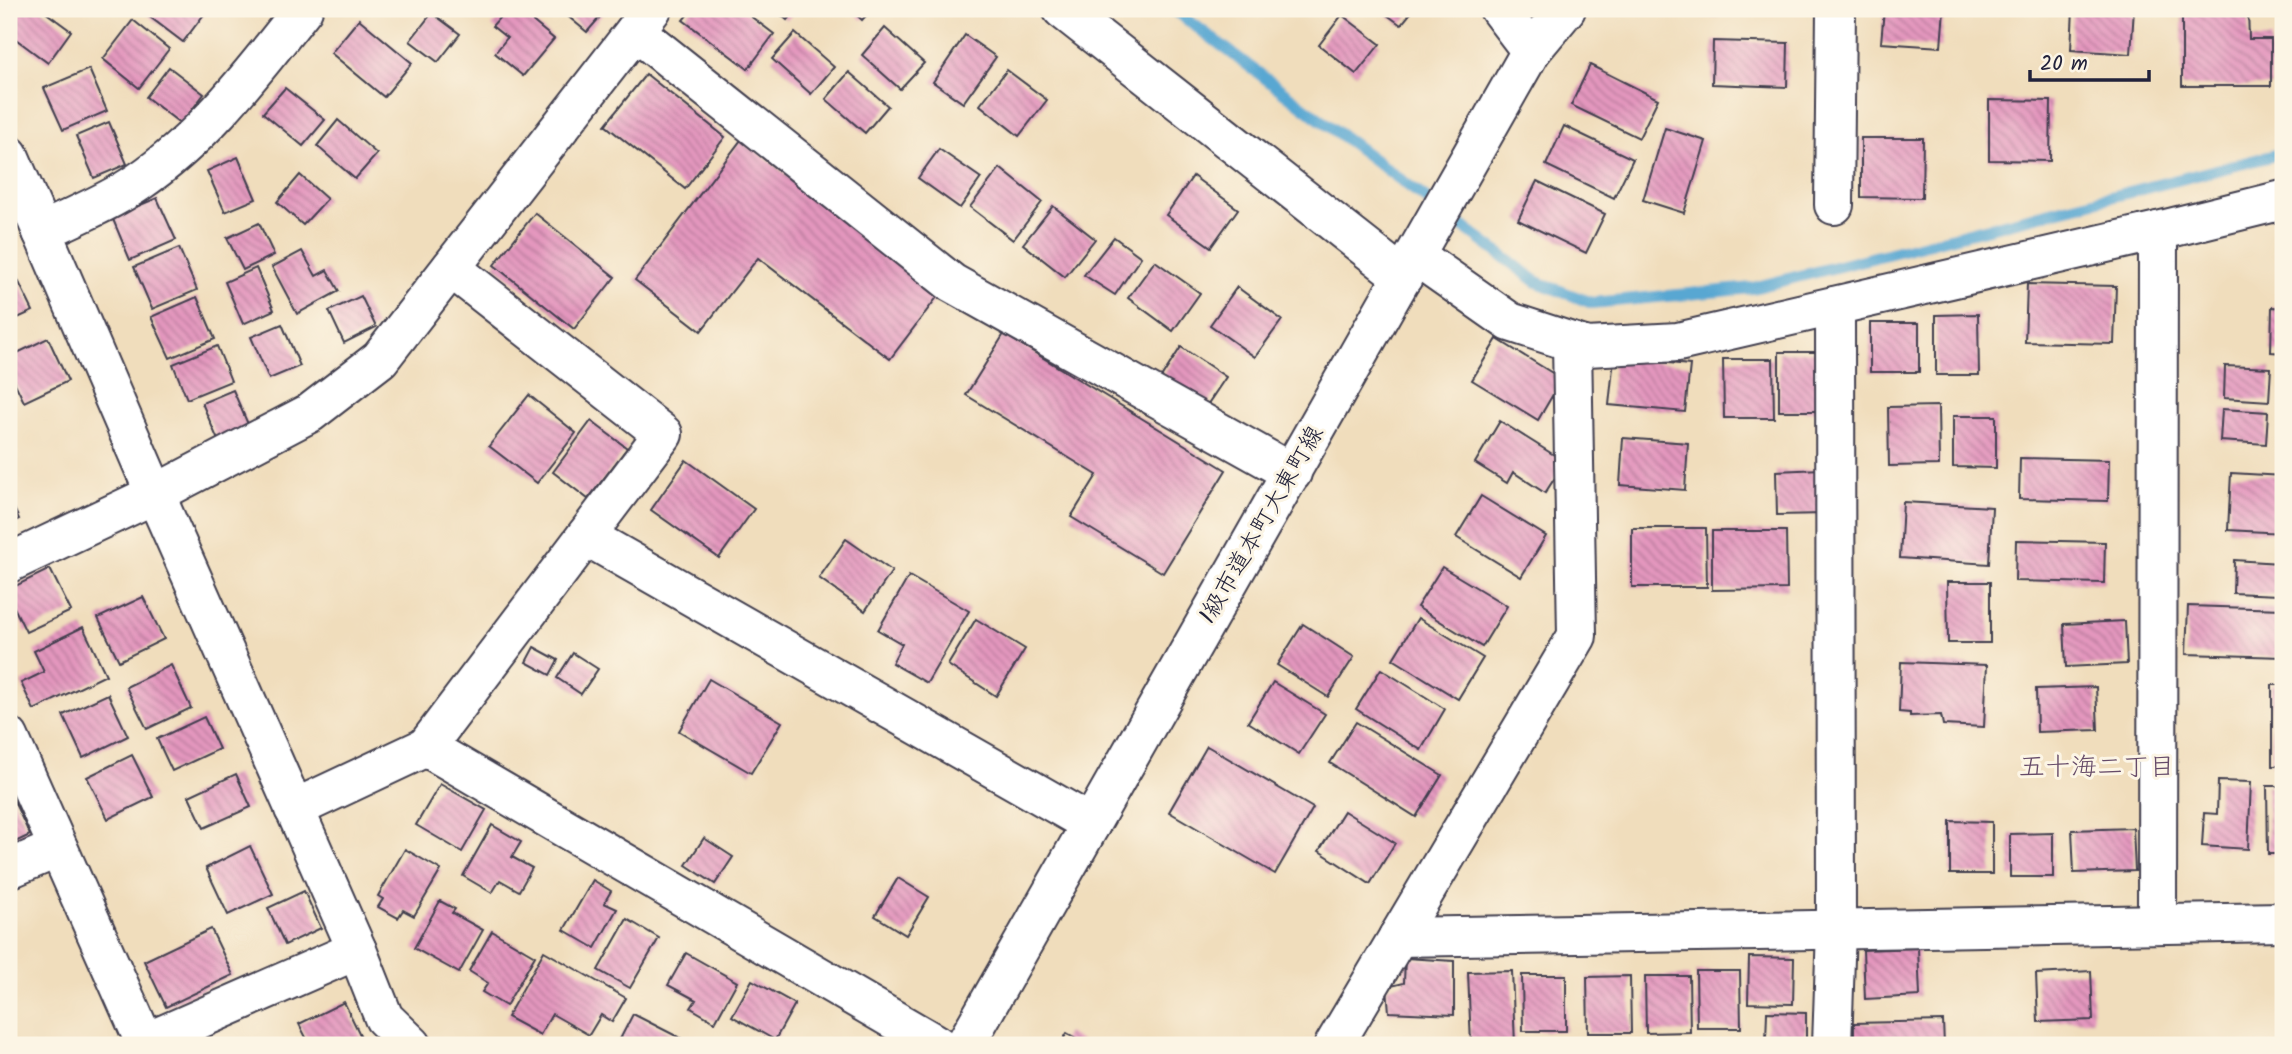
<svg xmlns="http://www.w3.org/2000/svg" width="2292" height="1054" font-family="Kalam,'Klee One',sans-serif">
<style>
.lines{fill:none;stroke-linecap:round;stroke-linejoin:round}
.stream{stroke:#58a7d2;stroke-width:12}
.building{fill:url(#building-back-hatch)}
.street-casing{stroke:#413e4e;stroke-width:42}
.secondary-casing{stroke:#413e4e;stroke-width:42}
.street{stroke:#fff;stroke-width:38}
.secondary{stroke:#fff;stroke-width:38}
.labels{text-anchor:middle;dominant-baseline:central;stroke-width:6;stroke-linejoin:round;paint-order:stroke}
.street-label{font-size:24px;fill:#22223b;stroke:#fcf5e5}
.neighbourhood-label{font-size:26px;fill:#664b69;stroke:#fcf5e5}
</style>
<defs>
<pattern id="building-back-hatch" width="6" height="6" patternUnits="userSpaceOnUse" patternTransform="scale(1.75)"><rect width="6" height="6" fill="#e497be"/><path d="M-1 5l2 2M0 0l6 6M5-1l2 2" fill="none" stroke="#b87b9c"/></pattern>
</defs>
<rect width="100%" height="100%" fill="#fcf5e5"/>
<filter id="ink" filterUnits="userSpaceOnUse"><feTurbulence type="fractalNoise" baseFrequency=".0143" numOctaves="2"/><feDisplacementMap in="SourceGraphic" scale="14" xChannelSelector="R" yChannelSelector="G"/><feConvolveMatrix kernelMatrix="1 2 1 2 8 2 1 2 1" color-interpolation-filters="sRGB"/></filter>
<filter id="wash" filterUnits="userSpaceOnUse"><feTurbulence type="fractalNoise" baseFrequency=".00686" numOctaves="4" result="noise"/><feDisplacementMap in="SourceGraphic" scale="28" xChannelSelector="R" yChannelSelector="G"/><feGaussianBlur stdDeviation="1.57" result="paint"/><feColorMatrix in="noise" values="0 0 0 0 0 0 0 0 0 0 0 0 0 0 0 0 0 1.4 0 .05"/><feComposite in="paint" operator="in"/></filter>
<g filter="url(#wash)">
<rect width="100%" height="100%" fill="#f0ddbc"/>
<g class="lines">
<path class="stream" d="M1173,9l364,273 55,21 161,-15 530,-135"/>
</g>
<g id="blocks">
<g class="building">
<path d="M16,9h25l30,22 -23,32 -39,-29v-15z"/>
<path d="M150,9h58l-25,33 -37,-28z"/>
<path d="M507,9h11l36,30 -31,37 -28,-23 12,-15 -15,-12z"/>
<path d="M559,9h48l-20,23z"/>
<path d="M692,9h49l33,25 -26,35 -65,-49z"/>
<path d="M774,9h22l-9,11z"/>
<path d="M850,9h22l-10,11z"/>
<path d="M1379,9h35l-13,16z"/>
<path d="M1665,9h53v8l-53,-2z"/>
<path d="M1884,9h60l-3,38 -60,-4z"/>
<path d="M2073,9h61l-3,45 -60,-4z"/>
<path d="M2182,10h66l1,29h22v47h-89z"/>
<path d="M432,13l28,21 -22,28 -28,-21z"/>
<path d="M1342,15l38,29 -24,30 -37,-29z"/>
<path d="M359,19l53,44 -28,34 -53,-44z"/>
<path d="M133,20l36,29 -30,39 -36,-29z"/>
<path d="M885,28l39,35 -24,26 -38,-34z"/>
<path d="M795,33l39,34 -23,27 -39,-35z"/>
<path d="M965,35l31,22 -33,46 -30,-21z"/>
<path d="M1713,41l75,2 -1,44 -75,-3z"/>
<path d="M1590,65l68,34 -19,39 -68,-33z"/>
<path d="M169,67l35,27 -23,30 -35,-27z"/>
<path d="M89,69l18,42 -44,19 -19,-42z"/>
<path d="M1007,70l40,30 -28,36 -39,-31z"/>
<path d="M849,72l39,34 -23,27 -39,-34z"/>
<path d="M646,74l79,63 -40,52 -80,-64z"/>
<path d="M285,88l40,32 -22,26 -40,-33z"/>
<path d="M1989,100l62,1 -1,60 -61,-1z"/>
<path d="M338,120l39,34 -22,25 -38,-33z"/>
<path d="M109,122l18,42 -33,14 -18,-42z"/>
<path d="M1564,126l69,33 -19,39 -68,-33z"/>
<path d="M1665,128l41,13 -22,72 -41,-13z"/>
<path d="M1861,138h62l-1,60 -61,-1z"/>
<path d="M741,140l200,152 -51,67 -132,-101 -57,73 -66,-51z"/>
<path d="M939,149l42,29 -21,30 -42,-30z"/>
<path d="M238,157l18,42 -31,13 -18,-41z"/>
<path d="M1000,168l42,34 -29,38 -43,-33z"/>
<path d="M300,175l27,24 -24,26 -26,-23z"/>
<path d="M1193,176l45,33 -27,38 -45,-32z"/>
<path d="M1537,181l68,33 -19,39 -68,-33z"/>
<path d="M157,198l19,42 -46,20 -18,-43z"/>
<path d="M1053,206l42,33 -30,38 -42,-33z"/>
<path d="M535,213l80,64 -41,52 -80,-64z"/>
<path d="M259,223l15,32 -31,15 -16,-32z"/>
<path d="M1114,237l27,20 -26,38 -31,-20z"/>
<path d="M179,248l18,42 -45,19 -18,-42z"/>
<path d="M302,251l14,25 11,-6 12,21 -42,23 -25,-47z"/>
<path d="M1155,261l45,32 -27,38 -45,-33z"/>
<path d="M12,268l21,43 -24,11v-52z"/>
<path d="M256,268l18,42 -31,14 -18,-42z"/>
<path d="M2027,284l89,2 -2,58 -89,-2z"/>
<path d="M1237,287l45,33 -27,37 -45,-32z"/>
<path d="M361,296l15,31 -32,16 -15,-32z"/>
<path d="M197,297l18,42 -45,19 -19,-41z"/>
<path d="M2272,307l11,1v45l-12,-1z"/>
<path d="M1978,314l1,61h-43v-60z"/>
<rect x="1870" y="323" width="49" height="49"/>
<path d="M282,324l18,42 -31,13 -18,-42z"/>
<path d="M1004,334l222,136 -63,103 -92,-56 26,-42 -131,-80z"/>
<path d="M48,338l20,43 -44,21 -15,-31v-14z"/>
<path d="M1497,339l65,40 -24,41 -66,-40z"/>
<path d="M217,346l14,35 -44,18 -14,-35z"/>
<path d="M1181,347l45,30 -21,31 -44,-30z"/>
<path d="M1779,352h39l1,59h-40z"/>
<path d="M1614,358l76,7 -5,47 -76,-7z"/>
<path d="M1723,359h50l1,59h-50z"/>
<path d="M2225,366l46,2 -2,33 -45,-3z"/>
<path d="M233,390l18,41 -31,14 -18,-42z"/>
<path d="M529,395l47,38 -39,50 -48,-37z"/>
<path d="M1938,406l1,59 -50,1 -1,-59z"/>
<path d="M2222,409l46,3 -2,32 -46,-3z"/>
<path d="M1953,416h43v52l-43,-1z"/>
<path d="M591,421l36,27 -39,51 -35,-27z"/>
<path d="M1500,421l65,41 -20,31 -32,-21 -6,11 -32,-20z"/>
<path d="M1623,438l65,5 -3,47 -65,-5z"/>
<path d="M2020,458l89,2 -1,41 -89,-2z"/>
<path d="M686,460l68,49 -35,49 -68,-48z"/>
<path d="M1822,469l2,45 -47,1 -1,-44z"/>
<path d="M2231,473l52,3v57l-55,-3z"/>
<path d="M1481,496l65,40 -25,41 -65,-40z"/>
<path d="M9,498l10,21 -10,5z"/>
<path d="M1903,502l89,5 -3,57 -89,-6z"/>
<path d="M1632,528h74l1,59h-75z"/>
<path d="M1712,531h74l1,58 -75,1z"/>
<path d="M846,539l46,32 -27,40 -46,-33z"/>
<path d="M2016,540l89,2 -1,41 -89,-2z"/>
<path d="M2234,560l45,3 -1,32 -45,-2z"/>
<path d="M1442,567l65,39 -25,41 -65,-40z"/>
<path d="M50,569l21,42 -45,21 -17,-35v-8z"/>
<path d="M909,576l60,35 -42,72 -35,-20 10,-19 -24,-14z"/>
<path d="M1947,582h43v61h-42z"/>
<path d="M143,597l21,42 -45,22 -21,-43z"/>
<path d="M2188,606l95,3v48l-97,-3z"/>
<path d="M1418,618l65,40 -25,41 -65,-40z"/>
<path d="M976,619l49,30 -29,47 -48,-31z"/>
<path d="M2125,621l2,43 -61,3 -2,-43z"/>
<path d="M1303,624l51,33 -26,40 -51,-32z"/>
<path d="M83,627l23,48 -72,35 -13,-27 23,-11 -10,-21z"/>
<path d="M534,647l24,13 -8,15 -24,-13z"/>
<path d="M573,653l25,16 -17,25 -24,-16z"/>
<path d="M1901,662l86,3 -3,62 -41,-2 -2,-10 -31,1v-3l-11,-1z"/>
<path d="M171,665l20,43 -44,21 -21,-42z"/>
<path d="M1381,669l64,40 -24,41 -65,-41z"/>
<path d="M709,679l73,43 -31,51 -72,-42z"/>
<path d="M1273,682l52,32 -26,40 -51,-32z"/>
<rect x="2272" y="685" width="11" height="81"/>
<path d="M2096,687l2,43 -61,2 -1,-43z"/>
<path d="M108,694l20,42 -45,22 -20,-43z"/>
<path d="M204,717l15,32 -47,22 -15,-32z"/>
<path d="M1356,722l86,53 -26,42 -86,-54z"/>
<path d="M1207,746l106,62 -38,66 -106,-62z"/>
<path d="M132,755l21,42 -45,22 -21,-42z"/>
<path d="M236,774l15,33 -47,21 -15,-32z"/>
<path d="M2218,781l33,1 -3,67 -46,-3 2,-33 13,1z"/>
<path d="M440,784l46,26 -24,42 -46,-27z"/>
<path d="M2267,786h16v68h-15z"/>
<path d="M9,791l21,44 -21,10z"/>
<path d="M1344,811l51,32 -25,41 -51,-33z"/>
<path d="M1950,821l42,1v52h-42z"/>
<path d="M492,825l29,17 -9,15 20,11 -13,23 -19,-11 -8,13 -29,-17z"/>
<path d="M2133,828l2,43 -61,2 -2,-43z"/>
<path d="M2053,833v44h-43v-43z"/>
<path d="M704,838l29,19 -18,27 -29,-19z"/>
<path d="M250,846l23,48 -45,21 -22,-47z"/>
<path d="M405,849l36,21 -27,46 -11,-6 -5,8 -20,-11 5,-8 -5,-3z"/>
<path d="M898,878l31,19 -23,38 -31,-19z"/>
<path d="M593,880l18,11 -7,12 13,6 -22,39 -31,-18z"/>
<path d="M304,891l17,37 -36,17 -17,-37z"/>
<path d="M440,901l15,8 -3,4 31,17 -24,43 -45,-25z"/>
<path d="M627,919l32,19 -29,50 -32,-18z"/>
<path d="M211,929l22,46 -67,32 -22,-46z"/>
<path d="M492,931l43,25 -29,50 -24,-14 6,-9 -19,-12z"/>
<path d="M1918,948l2,48 -55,3 -2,-49z"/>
<path d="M544,951l82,47 -14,24 -11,-7 -12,20 -37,-21 -12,21 -33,-18z"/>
<path d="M686,953l51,29 -22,40 -24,-14 5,-8 -28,-15z"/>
<path d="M1749,957l45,1 -1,46 -45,-1z"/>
<path d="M1405,958l49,3v54l-65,-3 -2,-25 17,-4z"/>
<path d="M1512,971l3,74h-44l-3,-73z"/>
<path d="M1696,971h44l1,57h-44z"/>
<path d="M2091,971l2,49 -55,2 -2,-48z"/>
<path d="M1522,975h44v56h-43z"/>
<path d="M1630,976l1,57h-43l-1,-56z"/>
<path d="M1645,976h44l1,56 -44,1z"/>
<path d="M752,980l43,24 -20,36 -43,-24z"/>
<path d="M344,1002l21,43h-55l-11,-21z"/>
<path d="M1767,1012l39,1v32h-28v-3l-12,-1z"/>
<path d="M633,1014l53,27 -2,4h-67z"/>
<path d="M1943,1021l1,24h-90v-22z"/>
<path d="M1067,1033l21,12h-28z"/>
</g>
</g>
</g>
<g filter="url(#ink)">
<use href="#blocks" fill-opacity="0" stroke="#413e4e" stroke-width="2"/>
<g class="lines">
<defs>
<g id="street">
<path d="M1062,9l341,268"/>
<path d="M1499,9l32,42 35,-42"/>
<path d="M635,31l317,252 340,190"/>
<path d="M1834,205l2,-196"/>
<path d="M42,232c31,-16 66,-29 95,-49 68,-46 116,-111 166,-174"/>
<path d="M1416,256l94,66 77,25 91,-5 480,-111 125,-31"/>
<path d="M586,536l505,288"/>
<path d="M9,563l146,-69 155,-81 70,-54 272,-350"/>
<path d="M9,737l136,306"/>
<path d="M426,747l237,-313 -212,-166"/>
<path d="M294,809l132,-62 511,298"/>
<path d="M9,869l49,-21"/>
<path d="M2157,924l1,-693"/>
<path d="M1398,937l885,-15"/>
<path d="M140,1045l217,-95"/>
<path d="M1334,1045l243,-409 -5,-294"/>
<path d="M1832,1045l4,-116 -1,-623"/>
</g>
<g id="secondary">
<path d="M9,155l146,339 202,456 27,68 28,27"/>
<path d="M965,1045l566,-994"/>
</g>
</defs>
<use href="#street" class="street-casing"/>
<use href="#secondary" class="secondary-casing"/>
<use href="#street" class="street"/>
<use href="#secondary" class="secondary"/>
</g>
</g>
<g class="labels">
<g class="street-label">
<text transform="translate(1262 525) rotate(-60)">1級市道本町大東町線</text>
</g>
<g class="neighbourhood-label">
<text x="2097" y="768">五十海二丁目</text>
</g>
</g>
<rect width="2292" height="1054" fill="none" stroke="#fcf5e5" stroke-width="35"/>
<path d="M2030 70v10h119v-10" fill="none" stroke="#22223b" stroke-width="3.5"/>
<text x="2040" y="70" font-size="21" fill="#22223b" stroke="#fcf5e5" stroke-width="5" paint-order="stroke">20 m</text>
</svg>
